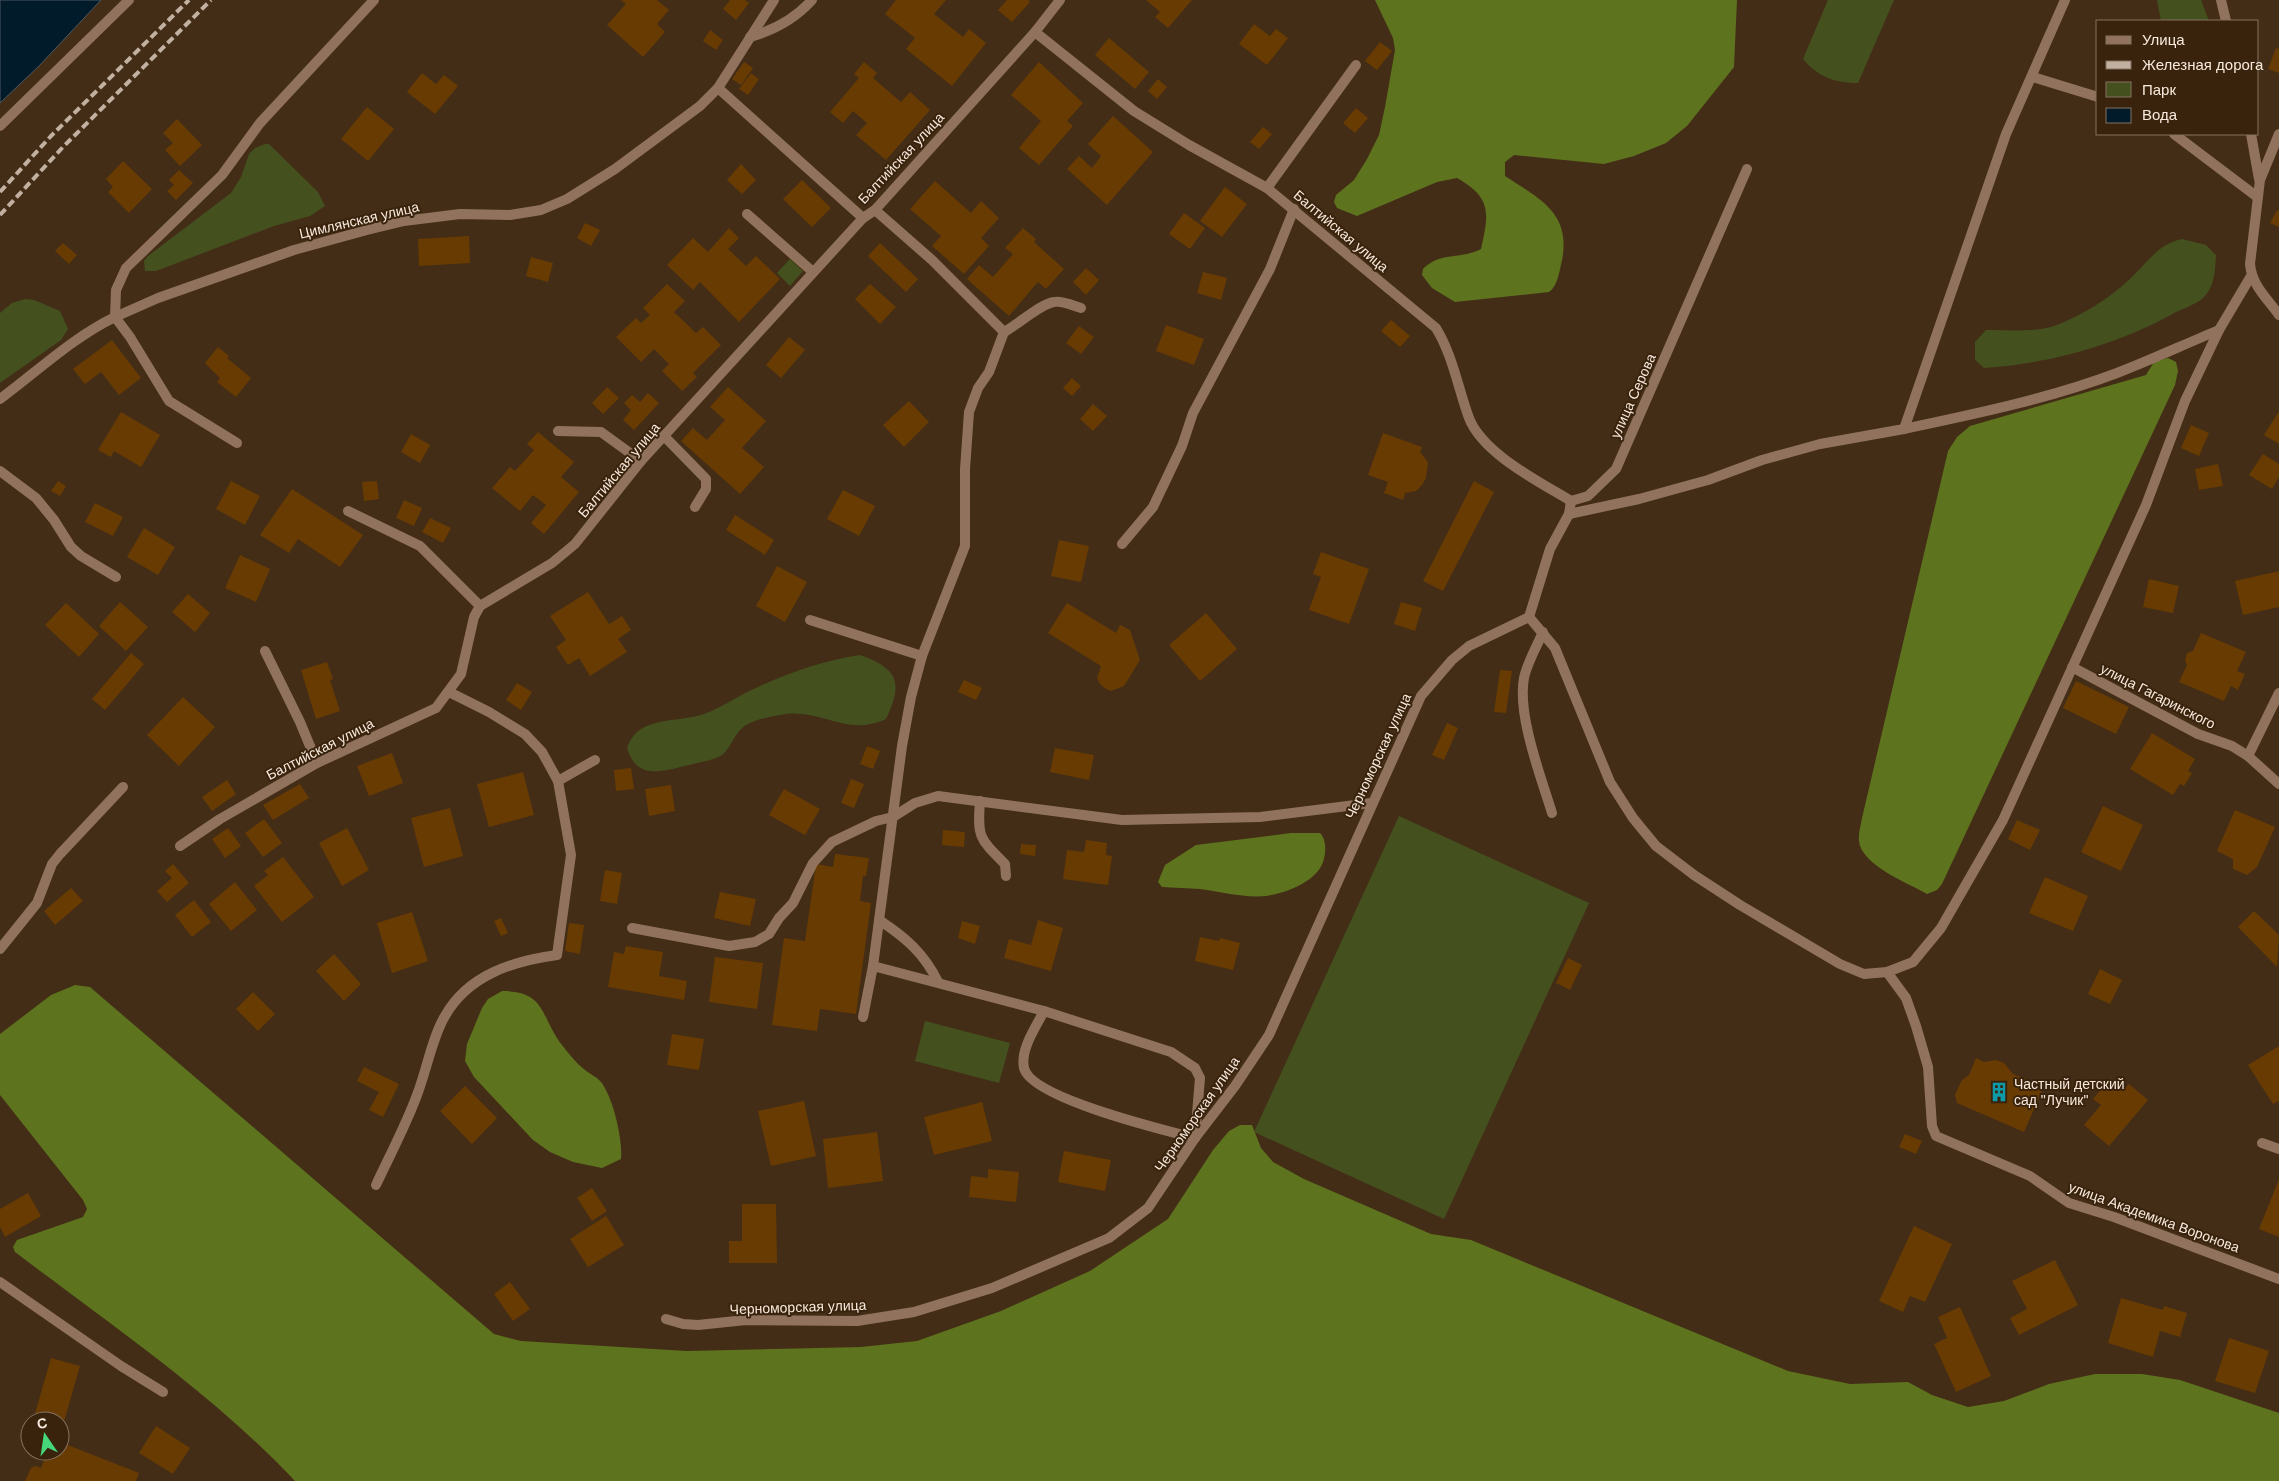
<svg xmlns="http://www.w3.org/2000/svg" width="2279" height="1481" font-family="Arial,sans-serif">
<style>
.green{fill:#44511e}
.forest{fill:#5e731d}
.water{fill:#021b2b;stroke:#4c5960}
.building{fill:#683b02}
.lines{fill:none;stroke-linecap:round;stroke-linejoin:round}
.service{stroke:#91735d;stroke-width:10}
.minor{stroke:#91735d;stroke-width:10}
.rail{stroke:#c2b1a1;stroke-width:4;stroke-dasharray:8 4;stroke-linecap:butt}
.labels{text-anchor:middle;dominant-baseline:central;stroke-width:4;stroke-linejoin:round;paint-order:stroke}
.street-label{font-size:14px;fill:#f8e9dc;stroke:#39230d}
.poi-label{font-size:14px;fill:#f8e9dc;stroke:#39230d;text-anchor:start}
</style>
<rect width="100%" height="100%" fill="#432d17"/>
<g class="green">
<path d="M1828,0h66l-36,83c-23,0 -40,-6 -55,-24z"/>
<path d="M2157,0h44l8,21h-48z"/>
<path d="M265,144h4l49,48 7,14 -15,10 -36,10 -118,45h-11l-1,-10 4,-5 83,-63 10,-16 8,-23 6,-6z"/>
<path d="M2182,239l24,6 10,10c-1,15 -1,32 -13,43 -7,6 -18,10 -27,14 -56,32 -127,52 -192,56l-9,-8v-18l11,-12c18,0 48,2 65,-3 28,-9 59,-29 80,-49 18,-17 26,-33 51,-39z"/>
<path d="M790,259l13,12 -13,15 -13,-13z"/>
<path d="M25,299l9,1 26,11 8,18 -7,11 -61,43v-70l12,-10z"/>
<path d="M860,655c39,14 43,28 26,64 -39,18 -62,-9 -100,-5 -12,2 -30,5 -40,11 -12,7 -14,22 -24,30 -8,5 -21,7 -29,9 -27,6 -57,19 -66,-17 3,-6 7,-14 14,-18 19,-11 42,-8 63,-15 19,-7 35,-19 54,-27 32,-15 68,-27 102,-32z"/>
<path d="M1399,816l190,87 -145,316 -190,-87z"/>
<path d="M925,1021l85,22 -11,40 -84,-22z"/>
</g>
<g class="forest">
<path d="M1375,0h362l-3,67 -47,59 -21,17 -32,13 -30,8 -90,-9 -9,7v14c37,24 68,38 56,89 -2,8 -4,22 -12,27l-94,10 -23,-14 -10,-13 1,-6c18,-18 37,-9 58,-20 8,-36 11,-51 -24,-71l-20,4 -80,34 -20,-8 -3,-6 2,-7 18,-15 13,-21 12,-24 6,-28 10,-57 -2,-12z"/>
<path d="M2168,358l8,4 2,9 -3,14 -233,499 -5,6 -10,4c-19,-11 -66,-29 -68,-53 -1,-7 2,-16 3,-23l86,-367 9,-14 13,-11 176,-51 8,-13z"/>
<path d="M1291,833h29c7,7 6,20 3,29 -7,20 -37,31 -57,34 -22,2 -44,-4 -66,-7 -13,-1 -26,-1 -38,-2l-4,-5 7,-17 31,-20z"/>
<path d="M75,985l15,2 404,347 27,7 166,10 174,-4 56,-6 84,-30 89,-40 78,-52 45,-69 16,-19 11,-6h12l9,23 12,14 31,17 127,55 40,6 317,131 62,13 58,-2 24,13 36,12 36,-6 45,-17 46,-10h47l38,6 99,33v68h-1984c-83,-88 -184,-156 -280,-229l-2,-5 4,-7 66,-23 4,-8 -4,-9 -83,-105v-61l51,-39z"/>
<path d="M502,991c45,0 38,26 60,54 7,9 14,18 23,25 5,4 12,7 16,12 12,15 22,58 20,77l-19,9 -29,-6 -23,-10 -17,-12 -59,-63 -9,-16 2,-17 15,-36 6,-9z"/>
</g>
<path class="water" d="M0,0h101l-62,66 -39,37z"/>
<g class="building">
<path d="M621,0h36l12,10 -12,14 8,8 -22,25 -36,-32 19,-21z"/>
<path d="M730,0h15l4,3 -13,17 -13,-11z"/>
<path d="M896,0h50l-12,14 29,23 6,-8 17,14 -34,43 -46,-37 9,-11 -30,-24z"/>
<path d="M1007,0h21l2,2 -18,20 -14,-12z"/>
<path d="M1146,0h46l-24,28 -13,-11 5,-5z"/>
<path d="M1254,24l16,12 6,-7 12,9 -21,27 -28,-21z"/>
<path d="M710,30l13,10 -7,10 -13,-9z"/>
<path d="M1109,38l40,34 -14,17 -40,-34z"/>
<path d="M1380,42l12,9 -15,19 -12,-9z"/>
<path d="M2276,48l3,1v24l-11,-4z"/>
<path d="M744,62l9,6 -12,17 -9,-6z"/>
<path d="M864,62l13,11 -4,5 28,24 9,-10 20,18 -44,50 -30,-25 11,-12 -14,-12 -10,12 -13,-11 29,-34 -5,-4z"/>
<path d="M1039,62l44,41 -16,18 6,5 -34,39 -20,-17 22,-27 -30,-26z"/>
<path d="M422,73l14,11 8,-9 14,11 -23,28 -28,-22z"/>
<path d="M751,73l8,6 -11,16 -9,-6z"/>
<path d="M1158,79l9,8 -10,12 -9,-8z"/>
<path d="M367,107l27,22 -26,32 -27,-22z"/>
<path d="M1356,108l12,10 -13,15 -12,-10z"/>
<path d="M1113,116l40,36 -46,53 -40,-36 12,-13 13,12 9,-12 -13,-12z"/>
<path d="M177,119l25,26 -22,21 -15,-16 8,-7 -10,-10z"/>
<path d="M1263,127l9,7 -13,15 -9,-7z"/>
<path d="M123,161l29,28 -23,24 -21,-21 5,-5 -7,-8z"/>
<path d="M741,164l15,16 -14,14 -15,-14z"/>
<path d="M179,170l14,13 -17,17 -9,-9 7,-6 -5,-5z"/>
<path d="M802,180l29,28 -19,19 -29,-28z"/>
<path d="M935,181l36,32 10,-12 18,17 -18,20 8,8 -25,28 -32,-28 9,-10 -31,-27z"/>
<path d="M1225,187l22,17 -25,33 -22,-16z"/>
<path d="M2277,210l2,1v16l-9,-4z"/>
<path d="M1184,213l21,15 -15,21 -21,-15z"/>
<path d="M585,223l15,7 -9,16 -14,-8z"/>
<path d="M729,228l10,10 -11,11 18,17 10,-10 24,23 -41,43 -39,-40 -7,8 -26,-25 26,-27 15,14z"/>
<path d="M1023,228l13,11 -2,3 30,27 -18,20 -8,-7 -29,34 -42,-37 12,-14 14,12 20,-23 -8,-6z"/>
<path d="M469,236l1,27 -51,3 -1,-27z"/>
<path d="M63,243l14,12 -8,9 -14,-13z"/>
<path d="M880,243l38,36 -12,13 -38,-36z"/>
<path d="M531,257l22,6 -5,19 -22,-6z"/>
<path d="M1086,268l13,12 -13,15 -13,-13z"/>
<path d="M1203,272l24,6 -6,22 -24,-7z"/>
<path d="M667,284l18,17 -11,11 22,21 7,-6 18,18 -28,28 4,4 -15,14 -20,-20 7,-7 -15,-15 -13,13 -25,-25 20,-19 5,5 9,-8 -7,-7z"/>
<path d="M870,284l26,23 -16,17 -25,-25z"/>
<path d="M1391,320l19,16 -10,11 -19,-16z"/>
<path d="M1166,325l38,14 -10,26 -38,-14z"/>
<path d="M1079,326l15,11 -13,17 -15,-11z"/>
<path d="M789,337l16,13 -24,28 -15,-13z"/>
<path d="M112,340l29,38 -22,17 -18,-23 -16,12 -12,-15z"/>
<path d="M218,347l11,9 -2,2 24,20 -15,19 -19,-15 3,-4 -15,-15z"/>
<path d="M1072,378l9,8 -9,10 -9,-8z"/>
<path d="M607,387l12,11 -16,16 -11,-11z"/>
<path d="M728,387l38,34 -24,27 22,19 -24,27 -59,-53 12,-13 14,12 18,-20 -15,-13z"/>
<path d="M648,393l11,10 -25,27 -11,-10 8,-10 -7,-7 8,-8 8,7z"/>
<path d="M909,401l20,21 -25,25 -21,-22z"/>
<path d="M1093,404l14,12 -14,15 -13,-12z"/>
<path d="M2279,411v33l-15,-9z"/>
<path d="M121,412l39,23 -19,32 -27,-16 -3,6 -13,-7z"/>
<path d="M2191,425l18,8 -10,23 -18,-8z"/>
<path d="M538,432l36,30 -13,15 18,15 -35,42 -13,-11 15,-18 -13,-10 -13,16 -28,-23 18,-21 5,4 19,-21 -7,-6z"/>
<path d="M1383,433l39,14 -2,5 8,10 -2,16 -4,7 -6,6 -11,2 -2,7 -19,-7 4,-11 -20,-7z"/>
<path d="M411,434l19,11 -10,18 -19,-11z"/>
<path d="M2263,454l16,10v13l-7,12 -23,-14z"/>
<path d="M2218,464l5,22 -24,4 -4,-21z"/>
<path d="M58,481l8,5 -6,10 -9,-5z"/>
<path d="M231,481l29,15 -15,29 -29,-16z"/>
<path d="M377,481l2,18 -15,2 -2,-19z"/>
<path d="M1474,481l20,11 -51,99 -20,-10z"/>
<path d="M292,489l71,46 -23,32 -42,-28 -9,14 -29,-18z"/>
<path d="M843,490l32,16 -16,30 -32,-17z"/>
<path d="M404,500l18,8 -8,18 -18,-8z"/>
<path d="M95,503l28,14 -10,19 -28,-14z"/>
<path d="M735,515l39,25 -9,15 -39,-25z"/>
<path d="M430,518l21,10 -8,15 -21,-11z"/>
<path d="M144,528l31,19 -17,28 -31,-18z"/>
<path d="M1059,540l30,6 -8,36 -30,-6z"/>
<path d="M1321,552l48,17 -20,55 -40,-14 12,-33 -8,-3z"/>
<path d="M240,555l30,14 -14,33 -31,-14z"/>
<path d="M777,566l30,16 -22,40 -29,-16z"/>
<path d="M2279,571v36l-36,8 -8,-34z"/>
<path d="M2149,579l30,7 -6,27 -30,-6z"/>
<path d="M588,592l21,32 13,-8 9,14 -13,9 9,13 -37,24 -11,-18 -11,7 -12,-18 10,-7 -16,-24z"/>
<path d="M188,594l22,19 -15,19 -23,-20z"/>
<path d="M120,602l28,25 -22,24 -27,-25z"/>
<path d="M1401,602l21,6 -7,23 -21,-7z"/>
<path d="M66,603l33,31 -20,23 -34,-32z"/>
<path d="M1067,603l49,30 4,-8 10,5 10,30 -16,26 -13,5 -5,-2 -6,-5 -3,-6 4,-12 -53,-33z"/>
<path d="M1206,613l31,36 -37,32 -31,-36z"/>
<path d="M2201,633l45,19 -9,19 8,3 -7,16 -7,-4 -7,15 -45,-19 8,-17 -2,-5 2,-7 6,-2z"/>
<path d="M131,653l13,11 -39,46 -13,-11z"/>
<path d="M327,662l6,17 -3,1 10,31 -24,8 -15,-49z"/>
<path d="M1500,670l12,1 -6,42 -12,-1z"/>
<path d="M964,680l18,8 -6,12 -18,-8z"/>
<path d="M2076,681l53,26 -13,27 -53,-26z"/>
<path d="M517,683l15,9 -11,18 -15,-10z"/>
<path d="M183,697l32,30 -36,39 -32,-31z"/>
<path d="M1447,723l11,5 -14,32 -12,-5z"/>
<path d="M2152,733l43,26 -7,12 4,2 -8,13 -4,-2 -7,11 -43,-26z"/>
<path d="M867,746l13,5 -7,18 -13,-5z"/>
<path d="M1055,748l39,7 -5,25 -39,-8z"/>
<path d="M392,753l11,30 -34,13 -12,-30z"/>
<path d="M631,768l3,21 -18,2 -2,-21z"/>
<path d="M523,772l11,43 -45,12 -12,-43z"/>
<path d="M851,779l13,5 -10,24 -13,-5z"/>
<path d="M227,780l9,14 -24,17 -10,-14z"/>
<path d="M300,784l9,14 -36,22 -10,-15z"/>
<path d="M671,785l4,26 -26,5 -4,-27z"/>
<path d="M784,789l36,20 -15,26 -36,-20z"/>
<path d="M2103,806l40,19 -22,46 -40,-19z"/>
<path d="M450,808l13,48 -39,11 -13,-49z"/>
<path d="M2235,810l40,17 -18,40 -10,8 -14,-6v-10l-16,-8z"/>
<path d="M264,819l18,24 -19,14 -18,-24z"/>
<path d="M2017,820l23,10 -10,20 -22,-11z"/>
<path d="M228,828l13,18 -16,12 -13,-19z"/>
<path d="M347,828l22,42 -27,16 -23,-43z"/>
<path d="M943,830l22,2 -1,15 -22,-2z"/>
<path d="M1086,840l21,3 -1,12 6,1 -4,29 -45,-6 4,-29 17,2z"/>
<path d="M1021,844l15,1 -1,11 -15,-2z"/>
<path d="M835,854l34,4 -3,18h-3l-3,25 11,2 -15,111 -36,-5 -3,22 -45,-6 12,-87 21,3 11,-77 17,3z"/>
<path d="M283,857l31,40 -32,25 -28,-36 14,-11 -4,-4z"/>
<path d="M173,864l16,19 -22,19 -10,-11 15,-13 -7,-7z"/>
<path d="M605,870l17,3 -5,31 -17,-3z"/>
<path d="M2045,877l43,19 -15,35 -44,-18z"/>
<path d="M235,882l22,28 -26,21 -22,-27z"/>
<path d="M71,888l12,13 -28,24 -11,-14z"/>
<path d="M720,892l36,7 -6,27 -36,-8z"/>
<path d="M194,900l17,22 -19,15 -17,-22z"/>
<path d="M2254,911l25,24 -2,32 -39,-40z"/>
<path d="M412,912l16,49 -36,12 -15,-50z"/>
<path d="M501,918l7,15 -7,3 -7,-15z"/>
<path d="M1038,920l25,8 -12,43 -47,-13 5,-19 22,6z"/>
<path d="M962,921l18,5 -5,18 -17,-6z"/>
<path d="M569,923l15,2 -4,29 -15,-3z"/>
<path d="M1200,937l19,4 1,-3 20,5 -7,27 -38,-9z"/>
<path d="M626,946l37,6 -4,24 28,5 -3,19 -76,-13 6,-35 10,2z"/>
<path d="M334,954l27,30 -17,17 -28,-30z"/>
<path d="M715,957l48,6 -6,46 -48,-7z"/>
<path d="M1568,958l14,7 -12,25 -14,-7z"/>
<path d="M2100,969l22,11 -12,24 -22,-10z"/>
<path d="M253,992l22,22 -17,17 -22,-22z"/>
<path d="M672,1034l32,5 -5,31 -32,-5z"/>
<path d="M2279,1046v55l-6,3 -25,-39z"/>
<path d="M1976,1058l8,4 12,-2 8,3 9,11 31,12 -20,46 -67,-29 -2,-8 3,-7 4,-8 7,-5z"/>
<path d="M364,1067l35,17 -16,33 -14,-7 10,-18 -22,-11z"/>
<path d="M2111,1078l13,11 5,-5 19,16 -39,46 -25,-21 17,-20 -8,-6z"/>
<path d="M465,1086l32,32 -25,26 -32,-33z"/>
<path d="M804,1101l12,55 -45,10 -13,-55z"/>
<path d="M982,1102l10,39 -58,14 -10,-38z"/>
<path d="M877,1132l6,49 -55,7 -5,-49z"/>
<path d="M1905,1134l17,7 -6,13 -17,-7z"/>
<path d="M1064,1151l47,9 -6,31 -47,-9z"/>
<path d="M988,1169l31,3 -3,30 -47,-5 2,-21 17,2z"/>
<path d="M2279,1179v58l-20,-8z"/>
<path d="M592,1188l15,23 -15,10 -15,-23z"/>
<path d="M28,1193l13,23 -36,21 -5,-10v-18z"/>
<path d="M742,1204h34l1,59h-48v-22h13z"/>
<path d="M606,1216l18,29 -36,22 -18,-28z"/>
<path d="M1914,1226l38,18 -27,58 -15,-6 -7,16 -24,-11z"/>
<path d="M2055,1260l23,45 -59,30 -9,-17 17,-9 -15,-28z"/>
<path d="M510,1282l20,27 -17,12 -19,-27z"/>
<path d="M2121,1298l42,12 1,-4 23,7 -7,24 -20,-6 -7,26 -45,-14z"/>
<path d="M1960,1307l31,69 -35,16 -22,-48 13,-6 -9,-21z"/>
<path d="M2229,1338l40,13 -14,42 -40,-12z"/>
<path d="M51,1358l29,8 -17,59 -3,-1v-3l-26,-4z"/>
<path d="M156,1426l34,22 -17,26 -34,-21z"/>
<path d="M60,1442l79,31 -3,8h-111l6,-13 4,-2 6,2 7,-17h12z"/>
</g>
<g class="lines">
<g class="service">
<path d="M750,37c25,-7 45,-18 62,-37"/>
<path d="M2033,77l65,20"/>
<path d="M718,88l145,130"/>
<path d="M0,126l129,-126"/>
<path d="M2174,134l82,62"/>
<path d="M1267,188l89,-123"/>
<path d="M747,214l66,58"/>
<path d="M115,317l15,20 39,64 68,42"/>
<path d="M1004,332c15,-8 36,-28 50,-30 8,-2 20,4 27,6"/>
<path d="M1904,429c71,-15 144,-30 213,-56 34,-13 68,-29 102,-43"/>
<path d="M558,431l43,1 40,29"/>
<path d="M664,436l42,43v10l-11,18"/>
<path d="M0,471l36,27 18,22 17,27 10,9 35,21"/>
<path d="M348,511l72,35 60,60"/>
<path d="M1569,514l70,-15 69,-19 54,-20 58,-16 84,-15 102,-295 59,-134"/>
<path d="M1122,544l31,-37 29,-61 11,-33 77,-144 24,-60"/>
<path d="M810,620l112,36"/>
<path d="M1543,632c-6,14 -16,31 -19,46 -7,37 17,99 28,135"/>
<path d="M265,651l35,71 17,41"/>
<path d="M2072,667l126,67 34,12 16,10 31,28"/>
<path d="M2248,756l31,-63"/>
<path d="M558,781l37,-21"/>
<path d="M980,801c-3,37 0,38 25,63l1,12"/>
<path d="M879,920c26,17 45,33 59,62"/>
<path d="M632,928l97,18 26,-4 14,-8 10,-16 14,-15 20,-40 19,-21 44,-21 17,-4 22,-14 23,-7 184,24 138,-3 111,-14"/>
<path d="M0,949l37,-46 15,-39 8,-10 63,-67"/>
<path d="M1887,972l19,26 10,28 12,41 4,59 4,10 94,40 39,27 45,14 165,62"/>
<path d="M1044,1011c-8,16 -24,38 -20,57 7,30 140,62 171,70"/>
<path d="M863,1017l10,-51 29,-220 9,-49 11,-41 43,-110v-77l4,-57 9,-24 11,-16 15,-40 -72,-72 -57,-50"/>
<path d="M2262,1143l17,6"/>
<path d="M376,1185c14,-30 30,-60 41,-90 9,-23 16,-60 28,-79 23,-41 68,-55 112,-61l14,-100 -13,-74 -16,-29 -17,-18 -36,-22 -40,-20"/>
<path d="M0,1282l121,84 42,26"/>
<path d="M666,1319l17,5 15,1 48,-5 111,1 57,-9 78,-24 117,-50 39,-30 47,-70 5,-60 -5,-10 -24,-16 -127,-41 -171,-45"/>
</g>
<g class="minor">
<path d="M2221,0l5,21"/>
<path d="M1035,32l99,79 55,34 78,43 169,140c17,28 22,60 33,90 14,36 71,64 102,83"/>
<path d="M2251,134l8,45"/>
<path d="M2279,134l-19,46 -10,84c2,22 17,34 29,51"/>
<path d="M115,317l43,-19 136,-48 73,-20 37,-9 56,-7 50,1 31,-5 26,-11 48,-30 85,-63 18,-18 56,-88"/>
<path d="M0,399c38,-28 72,-61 115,-82l1,-27 10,-22 96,-93 38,-52 114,-123"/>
<path d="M1571,501l17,-5 28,-27 131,-300"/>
<path d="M1529,617l26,31 55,134 23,36 23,28 38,29 46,30 100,59 24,10 23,-2 26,-10 28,-34 62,-108 143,-315 39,-104 34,-71 32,-54"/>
<path d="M1529,617l21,-68 19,-35 2,-13"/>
<path d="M180,846l40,-27 97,-56 119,-55 25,-34 13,-57 6,-11 72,-43 23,-19 66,-83 222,-243 12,-8 160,-178 25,-32"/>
<path d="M1195,1138l40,-52 34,-51 152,-339 31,-36 17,-14 60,-29"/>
</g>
<g class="rail">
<path d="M0,192l51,-56 138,-136"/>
<path d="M0,215l63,-68 148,-147"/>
</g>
</g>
<defs>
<symbol id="building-bare" viewBox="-9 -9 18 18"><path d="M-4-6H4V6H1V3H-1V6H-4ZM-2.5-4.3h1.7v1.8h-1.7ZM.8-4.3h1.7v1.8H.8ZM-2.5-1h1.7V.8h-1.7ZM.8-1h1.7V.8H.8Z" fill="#0f9aa8" stroke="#39230d" stroke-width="2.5" paint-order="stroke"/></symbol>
</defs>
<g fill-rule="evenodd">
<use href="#building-bare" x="1985" y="1078" width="28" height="28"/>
</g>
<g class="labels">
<g class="street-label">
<text transform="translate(901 158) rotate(-47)">Балтийская улица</text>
<text transform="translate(359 220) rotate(-13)">Цимлянская улица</text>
<text transform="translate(1341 231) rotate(40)">Балтийская улица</text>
<text transform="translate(1633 396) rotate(-66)">улица Серова</text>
<text transform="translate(619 470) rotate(-50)">Балтийская улица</text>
<text transform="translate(2158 696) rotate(27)">улица Гагаринского</text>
<text transform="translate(320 749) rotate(-27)">Балтийская улица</text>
<text transform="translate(1378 756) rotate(-65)">Черноморская улица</text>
<text transform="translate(1197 1114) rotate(-55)">Черноморская улица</text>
<text transform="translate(2154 1217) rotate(20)">улица Академика Воронова</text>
<text transform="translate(798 1307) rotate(-2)">Черноморская улица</text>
</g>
<g class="poi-label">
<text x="2014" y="1084">Частный детский<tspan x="2014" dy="16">сад "Лучик"</tspan></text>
</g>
</g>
<rect x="2096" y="20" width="162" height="115" fill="#39230d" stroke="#857260"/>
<rect x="2106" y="36" width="25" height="8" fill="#91735d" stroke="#857260"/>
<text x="2142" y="45" font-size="15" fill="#f8e9dc">Улица</text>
<rect x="2106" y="61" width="25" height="8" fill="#c2b1a1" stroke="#857260"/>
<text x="2142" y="70" font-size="15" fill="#f8e9dc">Железная дорога</text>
<rect x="2106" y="82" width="25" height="15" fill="#44511e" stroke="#857260"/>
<text x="2142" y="95" font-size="15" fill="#f8e9dc">Парк</text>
<rect x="2106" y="108" width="25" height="15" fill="#021b2b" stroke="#857260"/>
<text x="2142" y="120" font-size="15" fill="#f8e9dc">Вода</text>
<g transform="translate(45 1436) rotate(347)"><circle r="24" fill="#39230d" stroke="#857260"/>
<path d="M0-4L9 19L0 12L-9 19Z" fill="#45d77a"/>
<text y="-8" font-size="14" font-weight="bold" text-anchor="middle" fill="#f8e9dc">С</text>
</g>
</svg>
